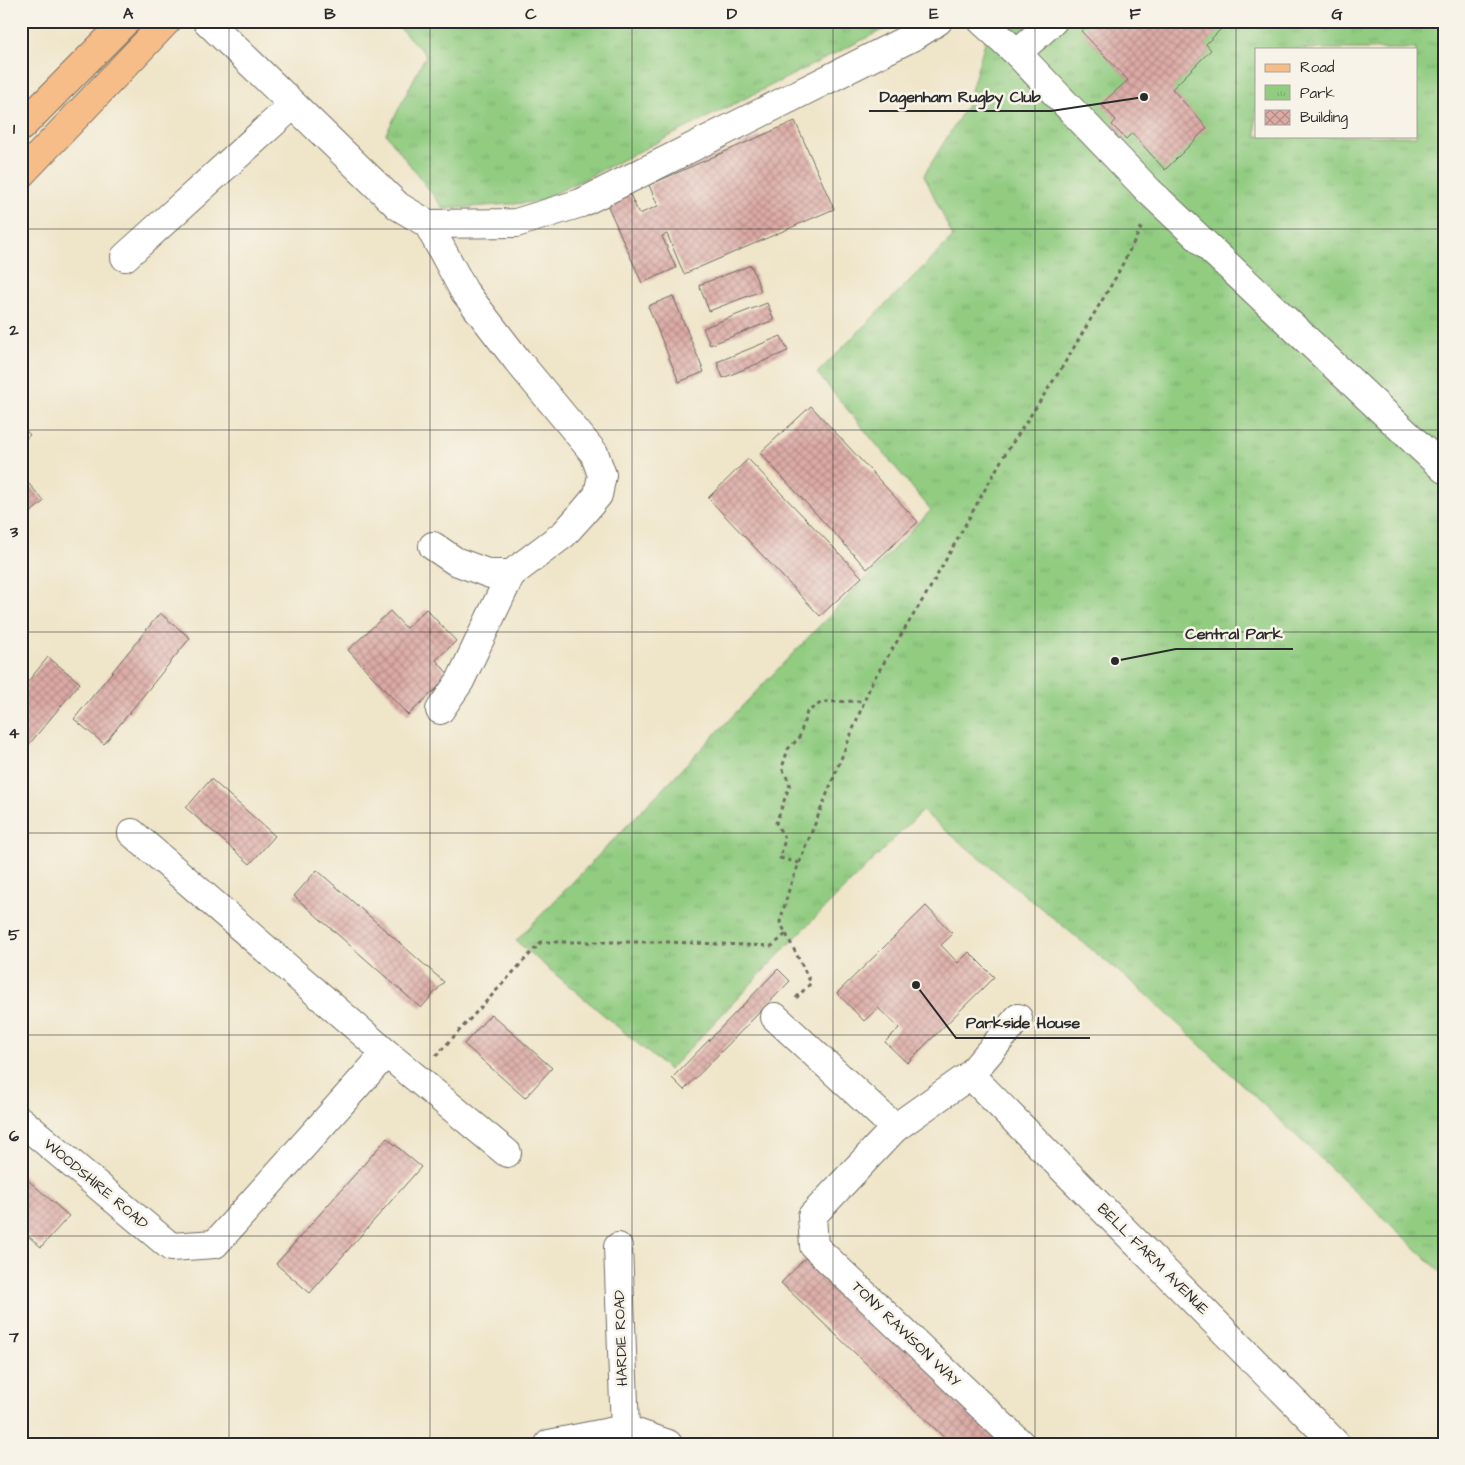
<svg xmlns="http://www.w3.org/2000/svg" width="1465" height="1465" font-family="'Architects Daughter',sans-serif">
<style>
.park{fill:url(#park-tufts);stroke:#5e7c56;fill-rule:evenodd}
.building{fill:url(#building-cross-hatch)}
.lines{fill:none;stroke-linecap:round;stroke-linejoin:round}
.minor-casing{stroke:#706c62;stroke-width:30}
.major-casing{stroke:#706c62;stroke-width:30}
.path{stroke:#706c62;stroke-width:3;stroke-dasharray:4 4;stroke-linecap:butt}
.minor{stroke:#fff;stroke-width:28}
.major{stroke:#f7bd88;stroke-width:28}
.grid{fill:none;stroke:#2b2b2b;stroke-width:1;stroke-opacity:0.55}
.labels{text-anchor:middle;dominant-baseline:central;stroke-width:5;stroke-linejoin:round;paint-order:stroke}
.street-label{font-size:15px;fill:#2b2b2b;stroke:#f7f3e8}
.leader{fill:none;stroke:#2b2b2b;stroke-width:2}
.callout-dot{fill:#2b2b2b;stroke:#f7f3e8;stroke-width:2}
.callout-label{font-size:16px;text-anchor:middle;font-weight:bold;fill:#2b2b2b;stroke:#f7f3e8;stroke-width:5;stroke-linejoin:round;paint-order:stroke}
.neatline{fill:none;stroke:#2b2b2b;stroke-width:2}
.grid-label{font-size:16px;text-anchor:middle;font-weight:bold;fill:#2b2b2b}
</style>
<defs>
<pattern id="park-tufts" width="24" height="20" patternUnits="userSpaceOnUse" patternTransform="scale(1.25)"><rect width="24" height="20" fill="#91cc81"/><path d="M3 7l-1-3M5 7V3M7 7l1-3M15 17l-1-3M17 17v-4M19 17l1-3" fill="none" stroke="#7daf70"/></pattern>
<pattern id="building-cross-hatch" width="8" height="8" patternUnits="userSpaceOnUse" patternTransform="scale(1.25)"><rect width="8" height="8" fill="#ddaaa6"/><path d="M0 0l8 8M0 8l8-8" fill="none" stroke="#b38b87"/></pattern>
</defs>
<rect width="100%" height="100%" fill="#f7f3e8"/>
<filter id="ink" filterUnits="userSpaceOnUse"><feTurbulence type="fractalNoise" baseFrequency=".02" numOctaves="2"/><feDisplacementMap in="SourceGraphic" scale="10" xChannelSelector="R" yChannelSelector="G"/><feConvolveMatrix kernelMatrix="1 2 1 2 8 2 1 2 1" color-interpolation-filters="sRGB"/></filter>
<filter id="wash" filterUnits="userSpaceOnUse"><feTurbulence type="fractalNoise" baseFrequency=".0096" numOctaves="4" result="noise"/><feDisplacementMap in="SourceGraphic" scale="20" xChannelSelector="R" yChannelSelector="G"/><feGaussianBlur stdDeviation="1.12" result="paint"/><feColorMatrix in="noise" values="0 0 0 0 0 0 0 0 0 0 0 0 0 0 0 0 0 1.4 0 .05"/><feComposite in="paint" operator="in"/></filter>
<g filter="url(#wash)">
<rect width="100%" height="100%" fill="#efe5c9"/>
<g class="park">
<path d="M393,21h507l-362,181 -94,7 -58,-75 40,-79z"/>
<path d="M976,21h468v1254l-299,-282 -223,-182 -132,132 -121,127 -153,-129 415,-431 -114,-137 136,-136 -29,-62 43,-70 22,-77zM1256,49h160v87h-160z"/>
</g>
<g id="blocks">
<g class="building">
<path d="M1092,21h137l-23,23 5,6 -39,39 35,39 -42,42 -33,-37 -6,6 -14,-14 4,-5 -15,-16 27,-24 -47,-49z"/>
<path d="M795,121l39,88 -150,65 -17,-40 -5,2 14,32 -34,15 -36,-81 23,-10 10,22 19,-8 -9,-21z"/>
<path d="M751,265l10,26 -52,20 -10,-26z"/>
<path d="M673,296l31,76 -25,10 -31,-76z"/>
<path d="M767,303l7,17 -64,25 -7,-17z"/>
<path d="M781,336l7,15 -65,27 -6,-16z"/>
<path d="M811,406l107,116 -51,47 -107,-116z"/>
<path d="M21,425l9,10 -9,8z"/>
<path d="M748,459l114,118 -42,39 -112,-118z"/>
<path d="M21,475l23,26 -21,18 -2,-2z"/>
<path d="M426,609l30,32 -20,19 14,16 -42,39 -60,-65 42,-39 16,17z"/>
<path d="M160,613l30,25 -86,106 -30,-25z"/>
<path d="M48,657l32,26 -59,71v-64z"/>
<path d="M211,779l64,57 -25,28 -64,-56z"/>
<path d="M317,870l127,112 -23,26 -127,-112z"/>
<path d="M926,906l27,28 -12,11 17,18 11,-11 25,25 -87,86 -22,-21 14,-14 -21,-20 -14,13 -27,-28z"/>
<path d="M778,969l12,12 -106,109 -12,-12z"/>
<path d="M491,1014l61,54 -27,30 -61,-54z"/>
<path d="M387,1138l34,29 -111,126 -34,-29z"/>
<path d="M21,1174l48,42 -28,31 -20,-17z"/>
<path d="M808,1255l199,189h-56l-170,-161z"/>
</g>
</g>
</g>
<g filter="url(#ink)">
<use href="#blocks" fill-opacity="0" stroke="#706c62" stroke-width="1"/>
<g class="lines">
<defs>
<g id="minor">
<path d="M207,21l191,185 30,18 88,-1 65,-20 335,-168 22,-14"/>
<path d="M982,21l35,32 132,138 295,278"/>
<path d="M1017,53l36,-32"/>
<path d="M428,224l36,67 53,69 77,93 8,22 -4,20 -16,19 -18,20 -53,40h-21l-35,-13 -22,-15"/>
<path d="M125,257l168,-152"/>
<path d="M440,710l20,-29 51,-107"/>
<path d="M132,833l254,220 121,100"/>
<path d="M775,1017l120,111"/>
<path d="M1018,1018l-48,57 -75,53 -83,88 2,30 207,198"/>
<path d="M970,1075l366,369"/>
<path d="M21,1121l150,126 44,-3 171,-191"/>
<path d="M618,1247l7,182"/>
<path d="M549,1444l76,-15 43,15"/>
</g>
<g id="major">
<path d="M21,127l105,-106"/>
<path d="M21,174l146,-153"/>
</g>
</defs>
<use href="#minor" class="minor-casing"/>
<use href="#major" class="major-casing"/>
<g class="path">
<path d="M799,863l-19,-5 5,-19 -9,-16 14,-39 -8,-16 6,-19 11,-11 8,-26 15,-10 42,-1"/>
<path d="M796,998l15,-15 -31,-61 10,-36 82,-204 58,-94 72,-129 59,-90 55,-92 27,-53"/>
<path d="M436,1056l105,-114h127l104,4 14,-12"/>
</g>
<use href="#minor" class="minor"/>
<use href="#major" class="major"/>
</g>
</g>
<path class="grid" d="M229,21v1423M430,21v1423M632,21v1423M833,21v1423M1035,21v1423M1236,21v1423M21,229h1423M21,430h1423M21,632h1423M21,833h1423M21,1035h1423M21,1236h1423"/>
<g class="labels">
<g class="street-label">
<text transform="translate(96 1184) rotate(40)">WOODSHIRE ROAD</text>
<text transform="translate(1153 1259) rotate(45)">BELL FARM AVENUE</text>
<text transform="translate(906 1334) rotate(44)">TONY RAWSON WAY</text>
<text transform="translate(621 1338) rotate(-92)">HARDIE ROAD</text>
</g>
</g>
<path class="leader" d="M1144 97L1051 111H869M1115 661L1176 649H1293M916 985L956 1038H1090"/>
<g class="callout-dot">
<circle cx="1144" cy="97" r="5"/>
<circle cx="1115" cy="661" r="5"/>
<circle cx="916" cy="985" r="5"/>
</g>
<g class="callout-label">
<text x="960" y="102">Dagenham Rugby Club</text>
<text x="1234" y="639">Central Park</text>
<text x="1023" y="1028">Parkside House</text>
</g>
<rect width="1465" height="1465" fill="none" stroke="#f7f3e8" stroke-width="55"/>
<rect x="1255" y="48" width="162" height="90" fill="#f7f3e8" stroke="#a5a39c"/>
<rect x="1265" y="64" width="25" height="8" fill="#f7bd88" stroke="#a5a39c"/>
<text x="1300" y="72" font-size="15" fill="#2b2b2b">Road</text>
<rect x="1265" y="85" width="25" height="15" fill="url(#park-tufts)" stroke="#a5a39c"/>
<text x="1300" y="98" font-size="15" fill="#2b2b2b">Park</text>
<rect x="1265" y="110" width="25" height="15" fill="url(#building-cross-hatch)" stroke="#a5a39c"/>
<text x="1300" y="122" font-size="15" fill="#2b2b2b">Building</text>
<rect x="28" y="28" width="1410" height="1410" class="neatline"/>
<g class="grid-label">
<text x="128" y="19">A</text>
<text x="330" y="19">B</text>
<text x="531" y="19">C</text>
<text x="732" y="19">D</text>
<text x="934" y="19">E</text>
<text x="1135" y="19">F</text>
<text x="1337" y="19">G</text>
<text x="14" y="134">1</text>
<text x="14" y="335">2</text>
<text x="14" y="537">3</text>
<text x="14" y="738">4</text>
<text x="14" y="940">5</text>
<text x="14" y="1141">6</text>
<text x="14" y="1342">7</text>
</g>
</svg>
